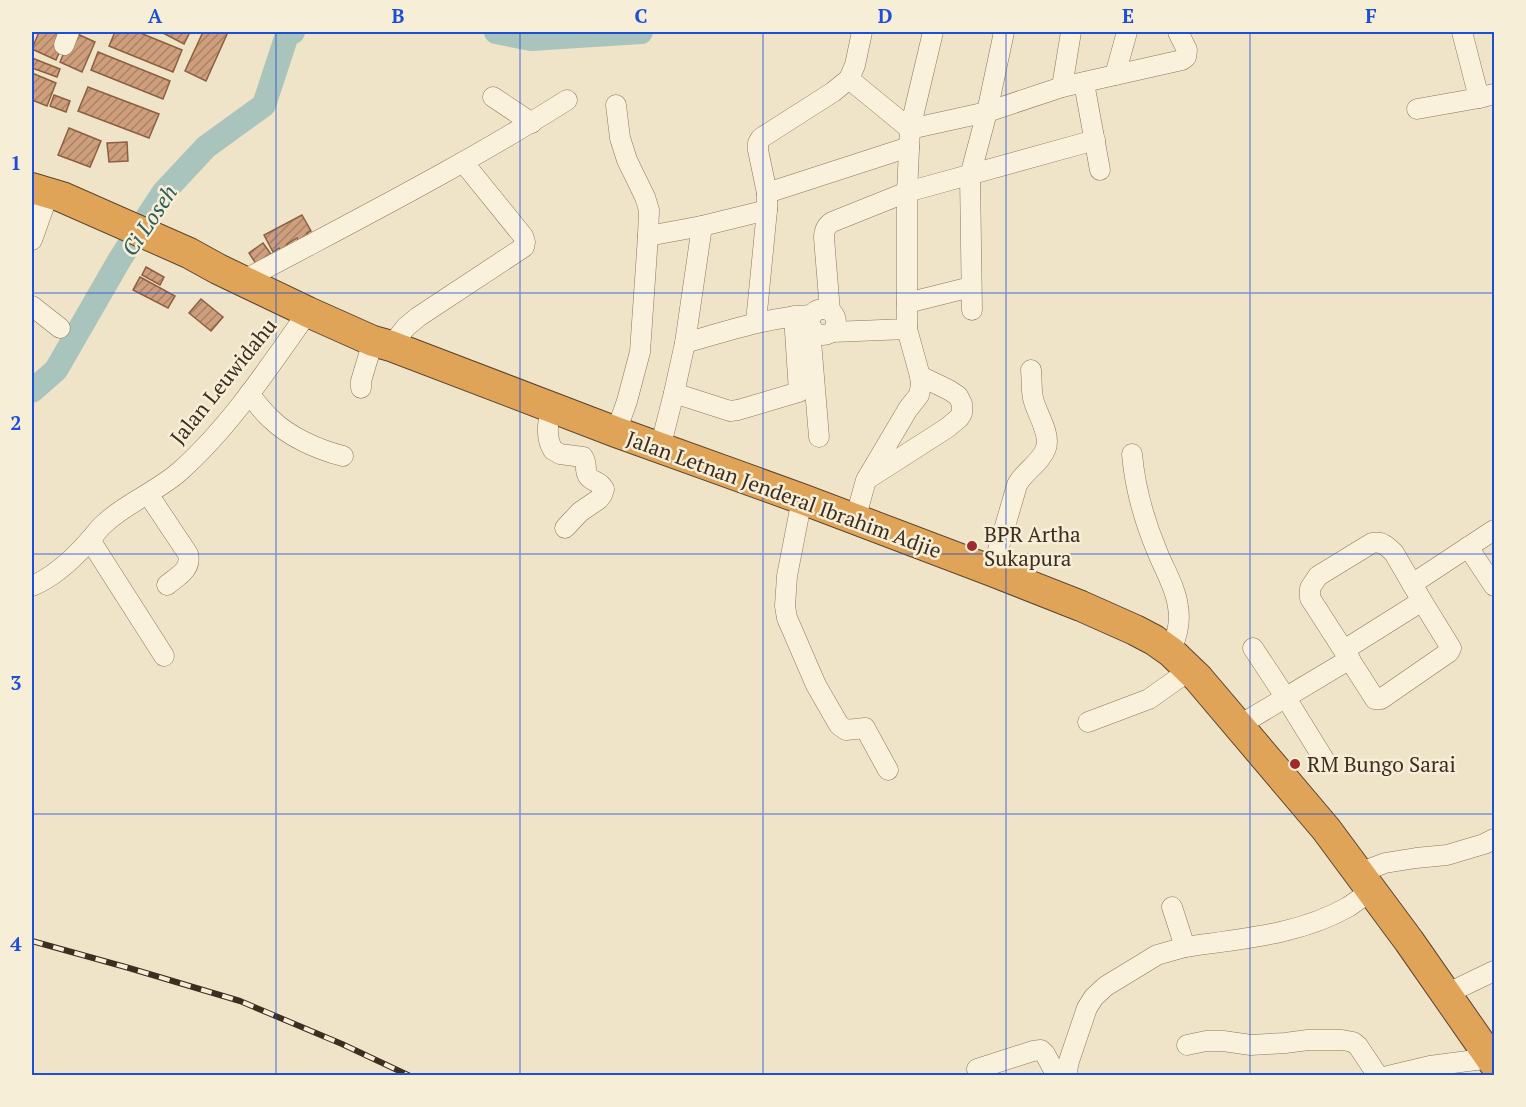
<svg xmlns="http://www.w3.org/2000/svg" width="1526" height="1107" font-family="'PT Serif',serif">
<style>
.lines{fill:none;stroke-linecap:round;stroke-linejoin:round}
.river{stroke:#a9c4bc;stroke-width:24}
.building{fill:url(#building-hatch);stroke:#8d5f41;stroke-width:1.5}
.minor-casing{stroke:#8d765c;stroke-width:21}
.highway-casing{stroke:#5b4430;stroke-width:32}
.minor{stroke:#faf1dc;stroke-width:20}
.highway{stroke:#e0a458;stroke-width:30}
.rail-casing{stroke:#3d2e20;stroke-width:6}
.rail{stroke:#f7eed8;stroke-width:4;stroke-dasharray:11;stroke-linecap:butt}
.grid{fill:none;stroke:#1d4ed8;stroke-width:1.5;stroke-opacity:0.55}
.poi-dot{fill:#9e2a2b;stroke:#f7eed8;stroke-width:2}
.labels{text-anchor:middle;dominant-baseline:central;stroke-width:5;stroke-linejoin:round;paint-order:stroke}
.street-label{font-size:21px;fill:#3d2e20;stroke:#f7eed8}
.poi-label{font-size:21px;fill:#3d2e20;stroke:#f7eed8;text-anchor:start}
.water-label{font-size:22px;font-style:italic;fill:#2f5d5a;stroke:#f7eed8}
.neatline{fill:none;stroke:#1d4ed8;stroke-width:2}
.grid-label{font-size:20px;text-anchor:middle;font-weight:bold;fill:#1d4ed8}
</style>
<defs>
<pattern id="building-hatch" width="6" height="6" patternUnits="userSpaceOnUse" patternTransform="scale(1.5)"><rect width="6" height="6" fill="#cf9f7d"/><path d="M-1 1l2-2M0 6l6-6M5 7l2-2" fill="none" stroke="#a98266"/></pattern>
</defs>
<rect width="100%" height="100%" fill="#f0e4c8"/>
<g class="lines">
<g class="river">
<path d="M496,32l35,7 110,-7"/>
<path d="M32,391l24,-21 64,-111 43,-66 43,-46 58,-42 23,-70 6,-3"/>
</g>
</g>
<g class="building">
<path d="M39,32h18l9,4 -10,24 -24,-11z"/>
<path d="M73,32l22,10 -13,30 -22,-10z"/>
<path d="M115,32h23l44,18 -9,22 -64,-26z"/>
<path d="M164,32h26l-6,12 -21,-11z"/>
<path d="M203,32h25l-22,49 -21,-10z"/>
<path d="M98,52l72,29 -7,18 -72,-29z"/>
<path d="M32,58l28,11 -3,8 -25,-9z"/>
<path d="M32,73l24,10 -9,23 -15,-6z"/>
<path d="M88,87l71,27 -10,24 -71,-27z"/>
<path d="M54,95l16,6 -4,11 -16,-6z"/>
<path d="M69,128l32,13 -11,26 -32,-12z"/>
<path d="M127,142l1,19 -19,1 -2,-19z"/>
<path d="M302,215l9,16 -4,2 2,5 -10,5 -2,-5 -10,6 2,4 -8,4 -2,-4 -6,4 -9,-17z"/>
<path d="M263,243l10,14 -15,10 -9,-14z"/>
<path d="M146,267l18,10 -4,8 -18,-10z"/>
<path d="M140,277l35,19 -7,12 -35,-18z"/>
<path d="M201,299l22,18 -12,14 -22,-18z"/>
</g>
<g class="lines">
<defs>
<g id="minor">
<path d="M1462,32l17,66 15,-4"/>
<path d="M64,45l5,-13"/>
<path d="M1115,75l12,-43"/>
<path d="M849,79l61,50 77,-17 75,-25 9,-55"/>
<path d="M1084,83l16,87"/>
<path d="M1062,87l120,-27 4,-3 1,-7 -9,-18"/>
<path d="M493,97l39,26"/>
<path d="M1417,109l62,-11"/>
<path d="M767,193l142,-46"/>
<path d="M648,236l54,-10"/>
<path d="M32,240l17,-48"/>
<path d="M244,280c108,-58 219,-114 323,-180"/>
<path d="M907,303l64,-16"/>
<path d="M32,306l28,22"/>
<circle cx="823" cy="322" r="13"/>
<path d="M972,310l-2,-134 17,-64 17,-80"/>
<path d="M830,311l-6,-73c0,-8 2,-12 8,-16l75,-30 188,-52"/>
<path d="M756,322l11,-112v-17l-9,-43v-7l3,-5 72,-46 16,-13 6,-14 7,-33"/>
<path d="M812,328l-1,13 8,96"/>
<path d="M832,332l75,-3"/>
<path d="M685,343c42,-12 83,-26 127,-28"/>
<path d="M391,346l15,-19 12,-10 106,-70 1,-5 -2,-6 -60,-74"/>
<path d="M361,388v-7l12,-40"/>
<path d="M674,393l56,18 8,-1 61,-18 -5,-76"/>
<path d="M249,394c7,8 14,18 22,25 18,18 48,31 72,37"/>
<path d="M551,408c-3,14 -6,29 2,42l7,4 23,3c5,7 1,13 5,19 5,7 11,4 16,13l-2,6 -3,4 -19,13 -15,16"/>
<path d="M616,432l11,-31 13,-49 8,-116 1,-26 -4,-13 -18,-37 -7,-22 -4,-33"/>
<path d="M660,448l14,-55 11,-50 17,-117 65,-16"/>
<path d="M1132,454c3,34 12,66 25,97 7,18 19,37 21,56 3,16 -2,30 -7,45"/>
<path d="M869,478l78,-50 12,-10 3,-5v-9l-4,-8 -9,-6 -29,-14"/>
<path d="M148,494l40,60c4,15 -10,22 -21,31"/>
<path d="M802,499l-15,77 -2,30 2,12 29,67 23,40 7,5 19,-2 23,42"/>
<path d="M855,520l11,-40 42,-71 11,-14 2,-10 -1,-9 -13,-47v-137l3,-63 23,-97"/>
<path d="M90,540l74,116"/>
<path d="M1468,547l26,39"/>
<path d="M992,571l25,-86c7,-14 24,-22 29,-37 5,-15 -10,-35 -13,-50 -2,-9 -1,-19 -2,-28"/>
<path d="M1412,584l82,-54"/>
<path d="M32,586c22,-9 41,-27 57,-45 5,-5 9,-12 15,-17 22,-21 52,-32 75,-52 50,-44 91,-106 129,-160"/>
<path d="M1253,648l33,50 39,63"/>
<path d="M1344,650l78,-49 29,47 -2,4 -68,47h-6l-65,-101v-10l8,-12 54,-33c10,-2 15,3 22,10l28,48"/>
<path d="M1088,722l61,-23 41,-29"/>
<path d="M1238,726l112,-67"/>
<path d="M1359,873l26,-10 31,-5 31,-3 37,-11 10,-5"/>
<path d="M1185,947c54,-8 114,-12 163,-40 8,-5 15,-11 23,-16"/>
<path d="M1446,994l48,-23"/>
<path d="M1187,1045l19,-4h17l28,4 34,-2 23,-3h34l11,2 5,4 20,30"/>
<path d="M977,1069l56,-18 8,-1 4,4 12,22"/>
<path d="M1066,1076l3,-15 18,-53 7,-11 12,-11 51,-31 28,-8 -13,-40"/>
<path d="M1388,1076l42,-10 61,-8"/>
</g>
<path id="highway" d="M32,188l30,9 127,56 29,16 90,43 65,29 18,5 225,86 186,67 190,72 89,35 54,24 19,10 17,12 27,26 128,151 83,112 85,122"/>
</defs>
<use href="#minor" class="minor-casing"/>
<use href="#highway" class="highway-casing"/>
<use href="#minor" class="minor"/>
<use href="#highway" class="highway"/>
<defs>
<path id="rail" d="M32,941l97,27 111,33 102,43 68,32"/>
</defs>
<use href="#rail" class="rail-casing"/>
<use href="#rail" class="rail"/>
</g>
<path class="grid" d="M276,32v1044M520,32v1044M763,32v1044M1006,32v1044M1250,32v1044M32,293h1462M32,554h1462M32,814h1462"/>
<g class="poi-dot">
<circle cx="972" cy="546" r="6"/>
<circle cx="1295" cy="764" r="6"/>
</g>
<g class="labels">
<g class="street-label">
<text transform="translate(223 381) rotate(-51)">Jalan Leuwidahu</text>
<text transform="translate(784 494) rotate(20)">Jalan Letnan Jenderal Ibrahim Adjie</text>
</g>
<g class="poi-label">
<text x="984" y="534">BPR Artha<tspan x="984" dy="24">Sukapura</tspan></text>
<text x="1307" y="764">RM Bungo Sarai</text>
</g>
<g class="water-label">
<text transform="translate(149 220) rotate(-56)">Ci Loseh</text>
</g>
</g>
<rect width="1526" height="1107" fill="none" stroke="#f7eed8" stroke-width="66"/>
<rect x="33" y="33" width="1460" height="1041" class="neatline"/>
<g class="grid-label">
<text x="155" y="23">A</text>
<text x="398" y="23">B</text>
<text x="641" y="23">C</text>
<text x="885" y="23">D</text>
<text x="1128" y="23">E</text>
<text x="1371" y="23">F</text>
<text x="16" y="170">1</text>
<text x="16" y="430">2</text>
<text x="16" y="690">3</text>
<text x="16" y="951">4</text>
</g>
</svg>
